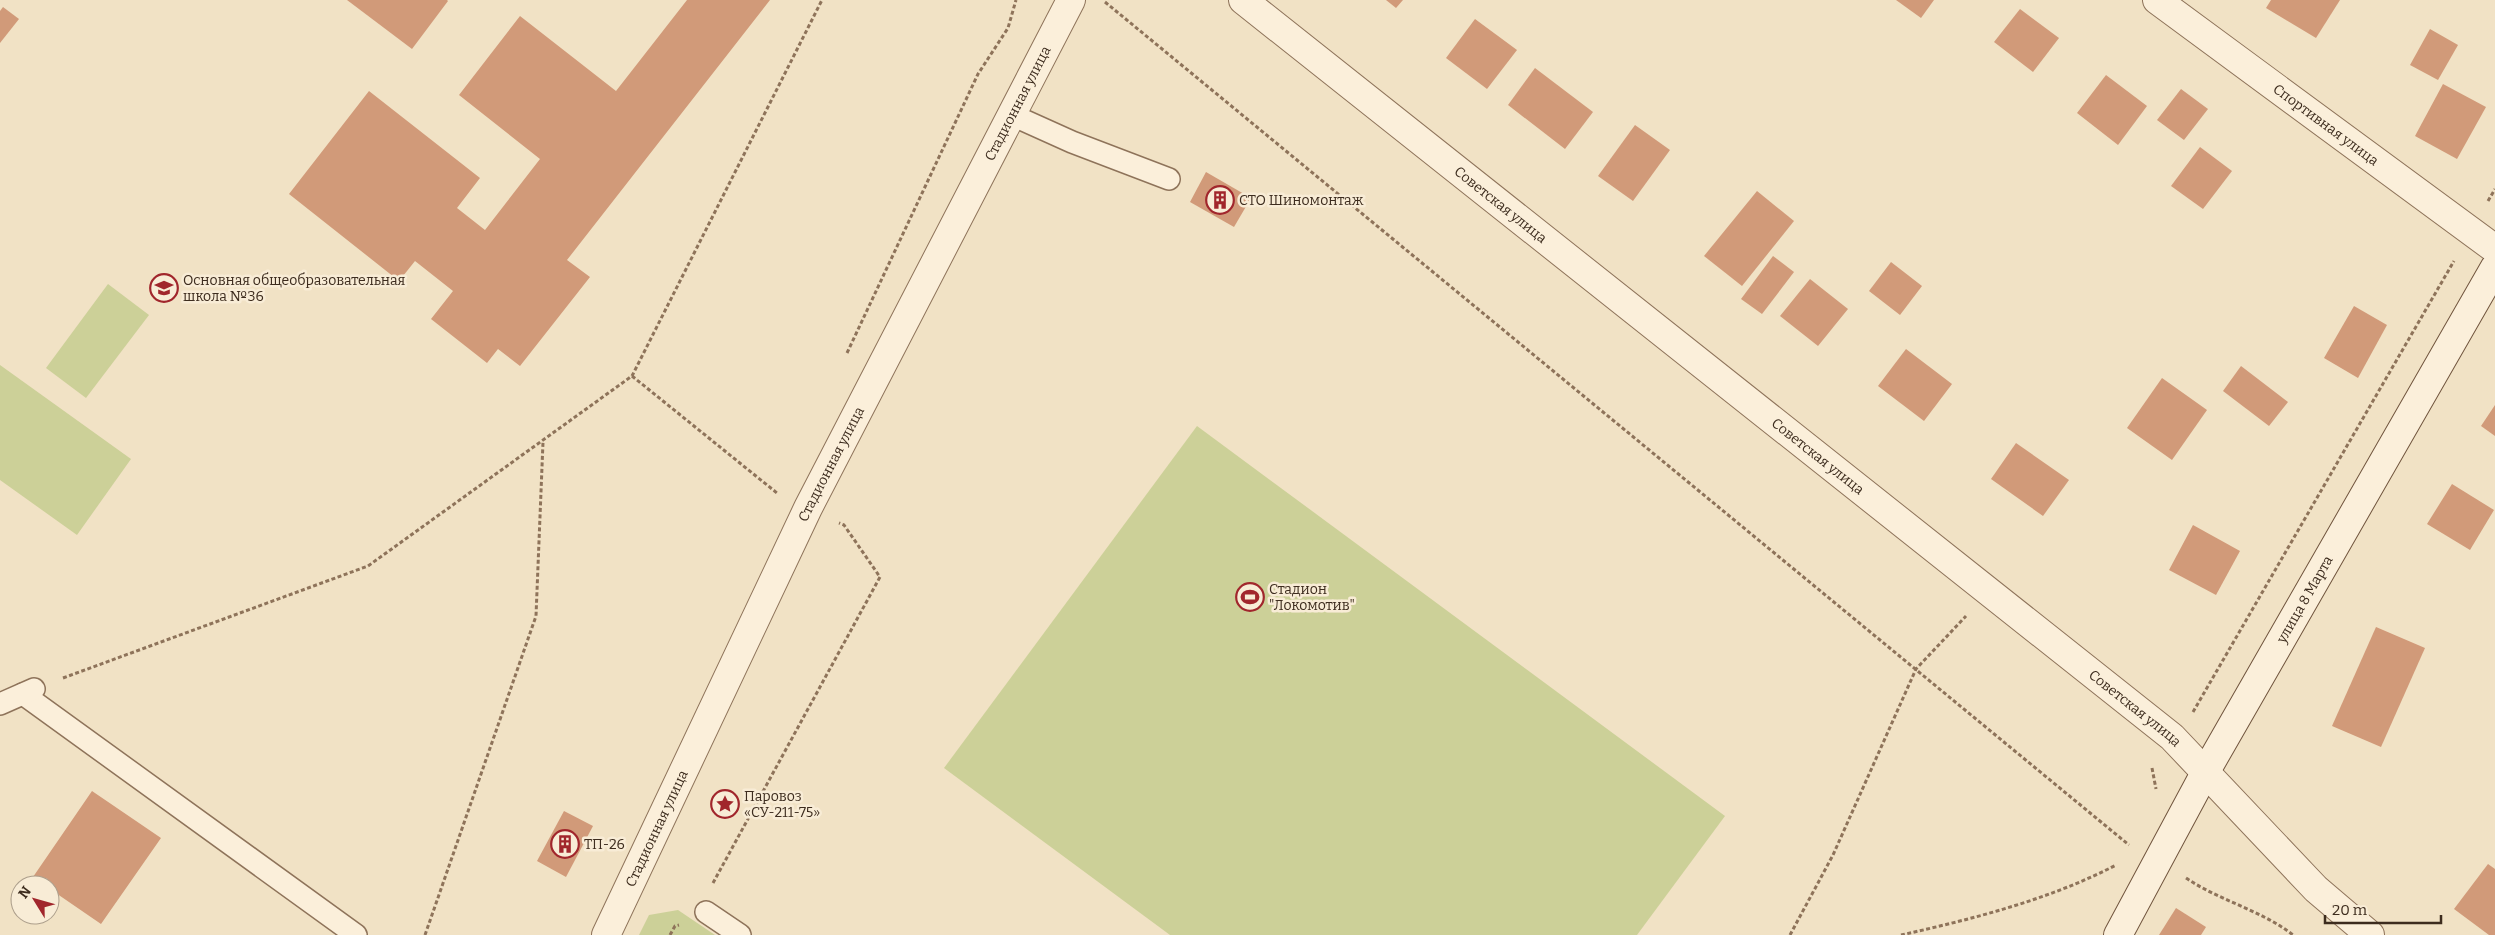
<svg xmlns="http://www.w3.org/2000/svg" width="2495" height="935" font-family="Bitter,serif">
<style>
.green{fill:#ccd098}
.building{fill:#d19a79}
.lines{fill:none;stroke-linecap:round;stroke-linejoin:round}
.service-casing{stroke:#8e735a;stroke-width:24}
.minor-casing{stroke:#8e735a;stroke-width:30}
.tertiary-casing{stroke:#8e735a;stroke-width:30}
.secondary-casing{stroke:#70543d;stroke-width:30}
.path{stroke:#8e735a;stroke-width:3;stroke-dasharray:4 2.5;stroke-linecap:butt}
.service{stroke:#fbefda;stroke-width:21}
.minor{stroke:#fbefda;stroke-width:28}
.tertiary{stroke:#fbefda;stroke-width:28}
.secondary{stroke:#fbefda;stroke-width:28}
.labels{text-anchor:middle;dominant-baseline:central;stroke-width:5;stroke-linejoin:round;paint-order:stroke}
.street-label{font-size:14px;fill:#3d2c1e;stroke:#f8ecd6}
.poi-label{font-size:14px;fill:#3d2c1e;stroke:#f8ecd6;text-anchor:start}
</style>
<rect width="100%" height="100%" fill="#f1e2c5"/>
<g class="green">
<path d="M108,284l41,31 -63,83 -40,-30z"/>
<path d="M0,365l131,94 -54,76 -77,-55z"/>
<path d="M1197,426l528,390 -88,119h-467l-226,-167z"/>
<path d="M678,910l37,25h-76l10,-20z"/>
</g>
<g class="building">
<path d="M347,0h100l1,1 -36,48z"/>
<path d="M687,0h83l-203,260 23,17 -70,89 -22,-17 -11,14 -56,-44 22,-28 -38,-30 -16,20 -110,-87 80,-103 111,87 -23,30 28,22 55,-71 -81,-64 61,-79 96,75z"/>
<path d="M1386,0h17l-7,8z"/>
<path d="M1896,0h38l-13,18z"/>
<path d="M2271,0h69l-24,38 -50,-30z"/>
<path d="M3,7l16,12 -19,24v-32z"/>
<path d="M2020,9l39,29 -26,34 -39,-30z"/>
<path d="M1475,19l42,31 -30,39 -41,-31z"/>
<path d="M2430,29l28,16 -20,35 -28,-15z"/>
<path d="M1535,68l58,44 -28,37 -57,-44z"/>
<path d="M2106,75l41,31 -29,39 -41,-32z"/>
<path d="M2443,84l43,23 -29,52 -42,-23z"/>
<path d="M2181,89l27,20 -24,31 -27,-20z"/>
<path d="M1635,125l35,25 -37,51 -35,-25z"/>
<path d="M2200,147l32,24 -29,38 -32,-23z"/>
<path d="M1206,172l45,26 -17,29 -44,-25z"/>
<path d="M1757,191l37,30 -52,65 -38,-30z"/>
<path d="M1773,256l21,16 -32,42 -21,-15z"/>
<path d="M1891,262l31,24 -22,29 -31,-24z"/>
<path d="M1810,279l38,30 -30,37 -38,-30z"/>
<path d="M2354,306l33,19 -29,53 -34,-20z"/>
<path d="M1906,349l46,35 -28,37 -46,-35z"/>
<path d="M2241,366l47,36 -19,24 -46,-35z"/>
<path d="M2162,378l45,32 -35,50 -45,-32z"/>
<path d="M2495,405v31l-14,-10z"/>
<path d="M2016,443l53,37 -26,36 -52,-37z"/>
<path d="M2452,484l42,26 -24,40 -43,-26z"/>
<path d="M2193,525l47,26 -24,44 -47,-25z"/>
<path d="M2376,627l49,21 -44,99 -49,-21z"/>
<path d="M92,791l69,47 -60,86 -51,-35v-4h-5l-12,-8z"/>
<path d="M564,811l29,15 -27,51 -29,-16z"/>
<path d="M2488,864l7,5v66h-6l-35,-26z"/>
<path d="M2176,908l30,19 -5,8h-42z"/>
</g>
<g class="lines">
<defs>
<g id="service">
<path d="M1012,115l60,27 97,37"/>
<path d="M23,694l333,241"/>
<path d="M0,704l34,-15"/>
<path d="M706,912l34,23"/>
</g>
<g id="minor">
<path id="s1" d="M2157,0l338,249"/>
<path id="s2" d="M606,935l202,-427 263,-508"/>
</g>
<g id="tertiary">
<path id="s3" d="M1243,0l929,737 144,152 54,46"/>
</g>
<g id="secondary">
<path id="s4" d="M2118,935l88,-164 289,-504"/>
</g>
</defs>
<use href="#service" class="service-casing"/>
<use href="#minor" class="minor-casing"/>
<use href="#tertiary" class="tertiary-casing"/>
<use href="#secondary" class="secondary-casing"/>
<g class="path">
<path d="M1105,2l1024,843"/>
<path d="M2488,201l7,-12"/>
<path d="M847,353l131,-279 30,-46 8,-28"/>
<path d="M632,376l145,117"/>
<path d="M63,678l305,-112 264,-190 190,-376"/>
<path d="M2193,712l261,-451"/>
<path d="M2152,768l4,21"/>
<path d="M2186,878c34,23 75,32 107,57"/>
<path d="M713,883l167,-306 -36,-52 -5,-2"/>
<path d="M425,935l111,-319 7,-174"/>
<path d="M670,935l5,-9 4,-1"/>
<path d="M1790,935l43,-80 83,-186 50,-53"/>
<path d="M1901,935c72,-16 150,-36 215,-70"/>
</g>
<use href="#service" class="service"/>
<use href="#minor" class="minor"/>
<use href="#tertiary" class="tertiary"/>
<use href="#secondary" class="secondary"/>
</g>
<defs>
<symbol id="building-ring" viewBox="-11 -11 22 22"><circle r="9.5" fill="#f8ecd6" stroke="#a1262c" stroke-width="1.5"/><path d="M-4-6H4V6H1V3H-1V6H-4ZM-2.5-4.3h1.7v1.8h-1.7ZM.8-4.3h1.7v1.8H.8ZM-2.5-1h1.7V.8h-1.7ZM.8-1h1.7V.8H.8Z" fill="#a1262c"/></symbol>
<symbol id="school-ring" viewBox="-11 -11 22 22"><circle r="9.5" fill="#f8ecd6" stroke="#a1262c" stroke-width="1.5"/><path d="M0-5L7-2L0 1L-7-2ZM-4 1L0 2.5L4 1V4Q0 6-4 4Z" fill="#a1262c"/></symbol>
<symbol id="stadium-ring" viewBox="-11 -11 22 22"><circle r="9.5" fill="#f8ecd6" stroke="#a1262c" stroke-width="1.5"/><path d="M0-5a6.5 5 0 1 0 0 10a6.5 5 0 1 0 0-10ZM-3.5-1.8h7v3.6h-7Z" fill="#a1262c"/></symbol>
<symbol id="sight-ring" viewBox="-11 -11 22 22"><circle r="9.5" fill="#f8ecd6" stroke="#a1262c" stroke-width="1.5"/><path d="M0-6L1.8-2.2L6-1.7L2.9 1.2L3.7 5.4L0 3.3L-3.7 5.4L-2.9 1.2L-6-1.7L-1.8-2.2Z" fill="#a1262c"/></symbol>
</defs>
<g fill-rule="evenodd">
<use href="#building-ring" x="1204" y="184" width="32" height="32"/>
<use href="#school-ring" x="148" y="272" width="32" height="32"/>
<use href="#stadium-ring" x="1234" y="581" width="32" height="32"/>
<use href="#sight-ring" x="709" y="788" width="32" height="32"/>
<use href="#building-ring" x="549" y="828" width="32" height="32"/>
</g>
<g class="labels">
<g class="street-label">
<text stroke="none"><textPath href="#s2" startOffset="928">Стадионная улица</textPath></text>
<text stroke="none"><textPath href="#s1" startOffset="210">Спортивная улица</textPath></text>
<text stroke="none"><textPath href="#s3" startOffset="329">Советская улица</textPath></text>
<text stroke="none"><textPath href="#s3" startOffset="734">Советская улица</textPath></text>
<text stroke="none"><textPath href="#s2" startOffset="522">Стадионная улица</textPath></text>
<text stroke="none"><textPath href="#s4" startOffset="384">улица 8 Марта</textPath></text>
<text stroke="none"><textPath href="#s3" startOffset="1139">Советская улица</textPath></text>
<text stroke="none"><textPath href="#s2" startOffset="118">Стадионная улица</textPath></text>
</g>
<g class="poi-label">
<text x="1239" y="200">СТО Шиномонтаж</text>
<text x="183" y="280">Основная общеобразовательная<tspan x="183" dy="16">школа №36</tspan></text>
<text x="1269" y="589">Стадион<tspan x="1269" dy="16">"Локомотив"</tspan></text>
<text x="744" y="796">Паровоз<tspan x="744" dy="16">«СУ-211-75»</tspan></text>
<text x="584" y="844">ТП-26</text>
</g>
</g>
<g transform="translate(35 900) rotate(307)"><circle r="24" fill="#f8ecd6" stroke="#ad9f8c"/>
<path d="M0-4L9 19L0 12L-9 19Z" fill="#a1262c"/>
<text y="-8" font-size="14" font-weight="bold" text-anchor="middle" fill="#3d2c1e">N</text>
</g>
<path d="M2325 915v8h116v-8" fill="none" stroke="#3d2c1e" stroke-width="2.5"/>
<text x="2332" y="915" font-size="15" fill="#3d2c1e" stroke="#f8ecd6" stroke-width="4" paint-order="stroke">20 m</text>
</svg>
